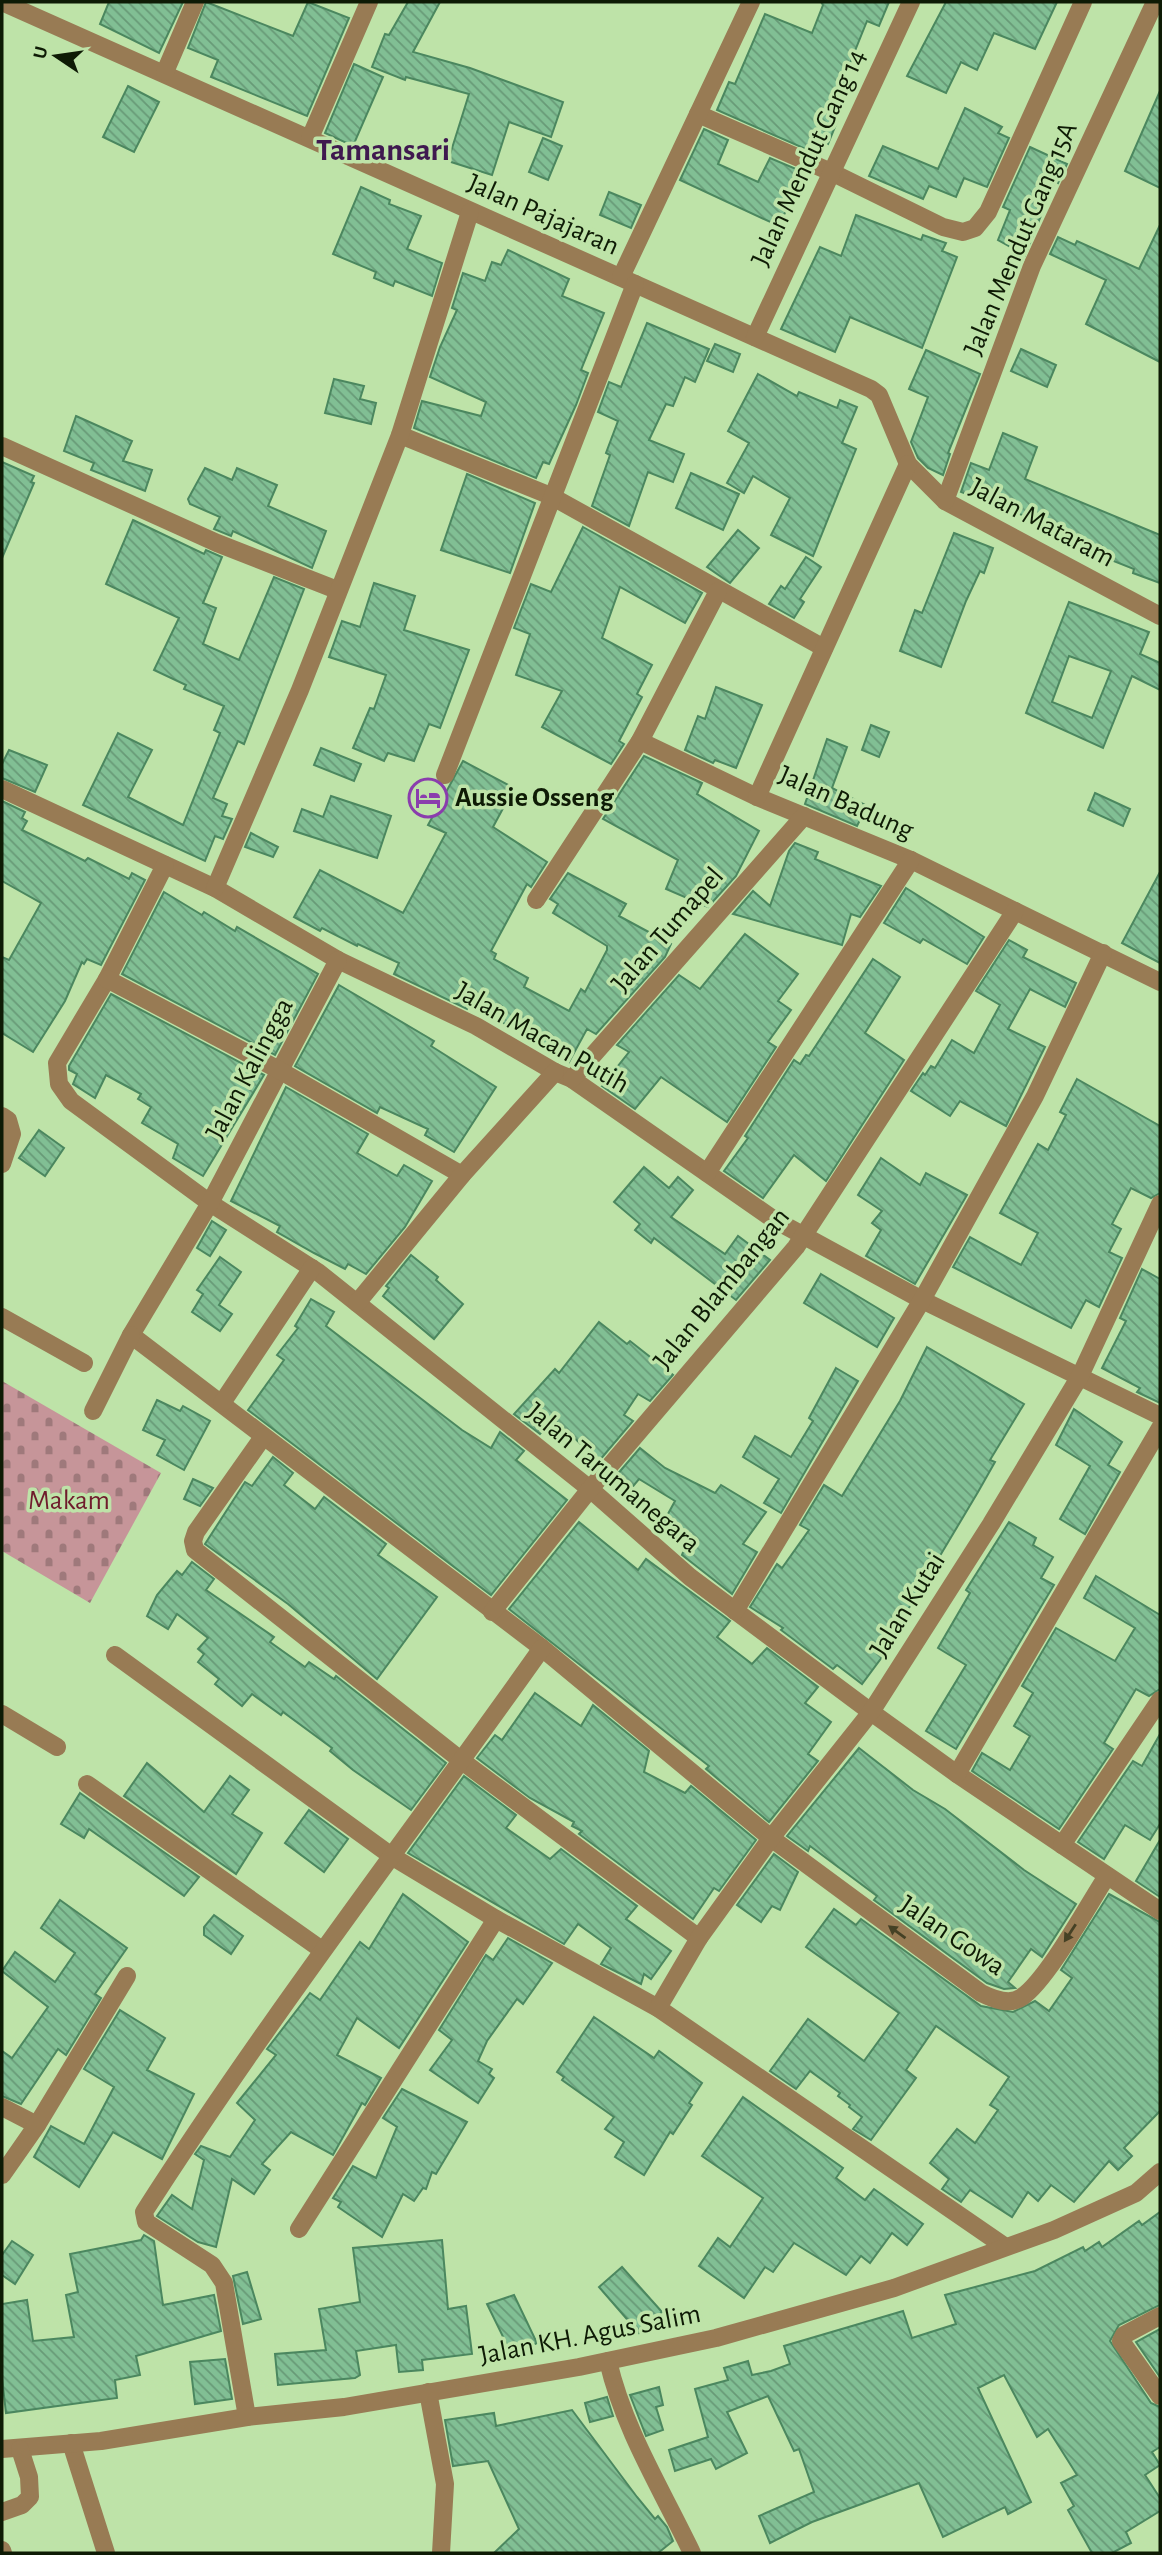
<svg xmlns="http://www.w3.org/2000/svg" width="1162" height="2555" font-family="'Alegreya Sans',sans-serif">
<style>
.cemetery{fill:url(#cemetery-stones)}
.building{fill:url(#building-back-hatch);stroke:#4b875f;stroke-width:2;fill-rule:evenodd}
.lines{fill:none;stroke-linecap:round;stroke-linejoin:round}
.minor{stroke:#987b54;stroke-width:18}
.oneway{fill:#454125}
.labels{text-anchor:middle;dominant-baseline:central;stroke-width:7;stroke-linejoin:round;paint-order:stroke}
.street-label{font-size:28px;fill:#0e1b05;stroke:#bee3a8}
.poi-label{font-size:28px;font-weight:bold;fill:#0e1b05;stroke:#bee3a8;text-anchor:start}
.park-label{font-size:28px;fill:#6f1c2c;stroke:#bee3a8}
.quarter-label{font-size:32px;font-weight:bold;fill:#3f194f;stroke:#bee3a8}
</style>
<defs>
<pattern id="cemetery-stones" width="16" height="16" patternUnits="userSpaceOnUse" patternTransform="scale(1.75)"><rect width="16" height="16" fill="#c69599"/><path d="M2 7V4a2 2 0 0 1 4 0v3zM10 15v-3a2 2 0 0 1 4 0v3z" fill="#9f797b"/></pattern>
<pattern id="building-back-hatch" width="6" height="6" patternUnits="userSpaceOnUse" patternTransform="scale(1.75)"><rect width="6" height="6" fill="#81bf94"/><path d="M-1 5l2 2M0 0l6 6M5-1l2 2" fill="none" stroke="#689a77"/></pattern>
</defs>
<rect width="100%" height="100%" fill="#bee3a8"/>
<path class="cemetery" d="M2,1381l159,92 -71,130 -88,-52z"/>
<g class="building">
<path d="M109,2h74l-24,51 -59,-29z"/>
<path d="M206,2l87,34 15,-34 41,16 -42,98 -96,-39 7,-17 -30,-12z"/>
<path d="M408,2h32l-27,50 57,16 93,34 -12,35 -42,-15 -17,53 -44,-14 21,-67 -63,-17 -1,3 -33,-13 13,-33 4,1z"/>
<path d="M821,2h68l-10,24 -12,-5 -39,97 9,4 -9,22 -6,-2 -5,12 -100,-44 12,-28 6,2 30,-70 47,19 11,-28z"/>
<path d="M946,2h111l-22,47 -41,-16 -17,37 -16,-8 -15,31 -39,-17z"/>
<path d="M354,64l29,13 -30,69 -28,-13z"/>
<path d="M128,86l31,16 -25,50 -31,-15z"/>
<path d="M1160,91v97l-35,-17z"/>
<path d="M965,108l37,19 -4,6 11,5 -22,49 -23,-9 -8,19 -27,-11 -6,13 -54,-23 14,-30 55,23z"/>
<path d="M704,129l24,11 -10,24 40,18 12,-24 38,16 -11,24 -5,-1 -13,29 -99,-46z"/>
<path d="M543,138l19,8 -14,34 -19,-8z"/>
<path d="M1030,147l37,17 -9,19 -3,-2 -30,74 -27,-15 12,-30 -7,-3z"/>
<path d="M361,187l29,13 -1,4 32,12 -14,33 35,14 -10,33 -37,-15 -2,5 -19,-8 2,-6 -43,-18z"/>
<path d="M609,192l32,13 -10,23 -31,-13z"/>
<path d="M856,215l65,25 2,-5 23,8 -4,8 15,6 -35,91 -72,-31 -15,35 -54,-23 39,-82 21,9z"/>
<path d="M1160,225v137l-74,-38 20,-44 -56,-26 8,-17 17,8 2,-4 62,28z"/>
<path d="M508,250l61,29 -7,17 42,17 -23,57 7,3 -12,32 -27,59 -6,-2 -7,16 -122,-50 8,-27 59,15 5,-14 -56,-25 10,-30 17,-37 -5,-2 11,-35 22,8 7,-19 9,3z"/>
<path d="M647,323l62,26 -14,33 -10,-5 -12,29 -7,-2 -17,36 35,14 -11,28 -25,-10 -19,54 -37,-20 18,-51 -4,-2 12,-32 -20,-9 11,-30 12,5z"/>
<path d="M715,344l25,10 -7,18 -26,-11z"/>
<path d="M1021,349l35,16 -9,22 -36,-16z"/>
<path d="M926,350l54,24 -32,79 2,1 -7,21 -15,-7 -10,-10 -7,-16 17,-45 -19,-8z"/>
<path d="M758,374l39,22 2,-4 38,16 3,-8 17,7 -15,36 14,6 -43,107 -42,-21 19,-37 -37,-22 -9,17 -17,-10 22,-40 -21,-12z"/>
<path d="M334,379l30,7 -4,13 16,4 -5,21 -46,-11z"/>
<path d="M76,416l56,25 -9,20 29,9 -7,21 -54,-21 3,-7 -30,-12z"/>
<path d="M1003,433l34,14 -12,32 135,56v48l-27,-10 1,-4 -48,-19 2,-3 -65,-26 2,-5 -64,-24 10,-29 18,7z"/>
<path d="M2,462l32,14 -3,6 3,1 -32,75z"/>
<path d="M205,468l27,12 5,-12 40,17 -9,21 58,25 -14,37 -79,-37 -2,5 -17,-7 6,-12 -30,-13 -2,-5z"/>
<path d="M691,473l48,21 -16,36 -47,-22z"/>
<path d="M467,474l68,29 -25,70 -69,-23z"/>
<path d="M133,520l71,34 2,-4 16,7 -19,46 13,5 -13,36 36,16 35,-83 30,12 -60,155 -6,-3 -25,57 14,6 -5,12 10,3 -9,20 -8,-3 -10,25 -122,-56 35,-72 34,17 -24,47 55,28 37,-92 -6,-3 10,-24 -40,-17 2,-4 -32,-15 25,-52 -73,-34z"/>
<path d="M583,527l119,66 -17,30 -65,-36 -18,51 50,27 -15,29 5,3 -23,44 5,3 -13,20 -69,-37 20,-36 -46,-16 14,-41 -16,-6 17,-44 20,8z"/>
<path d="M738,530l21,18 -29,35 -23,-16z"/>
<path d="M954,533l39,15 -9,25 -4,-2 -14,30 -25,66 -41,-16 15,-41 7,3z"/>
<path d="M806,557l15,10 -21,32 4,3 -10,16 -25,-14 12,-18 4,3z"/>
<path d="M374,583l41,13 -11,34 65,20 -29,78 -11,-4 -15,37 -26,-8 -4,8 -31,-13 17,-40 4,1 12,-34 -57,-18 13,-36 18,6z"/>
<path d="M1069,602l80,30 -9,22 20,9v27l-28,-14 -29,72 -77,-35zM1069,656l42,15 -19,47 -40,-16z"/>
<path d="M716,687l46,18 -26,63 -21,-8 -2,3 -28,-13 13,-34 7,3z"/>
<path d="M871,725l18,7 -10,25 -17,-7z"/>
<path d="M827,739l20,8 -15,41 35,18 -10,20 -52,-22z"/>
<path d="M321,748l40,16 -7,17 -40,-16z"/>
<path d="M9,750l38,15 -12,27 -33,-14v-14z"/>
<path d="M644,756l58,27 -5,11 62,37 -23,45 -28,31 -42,-18 12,-29 -75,-41z"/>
<path d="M463,761l51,27 -21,39 54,35 -16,25 -4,-3 -36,67 5,3 -2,5 34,19 -4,9 45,24 12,-22 4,3 22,-42v-4l-54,-33 5,-9 -8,-5 18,-26 58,31 -7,12 52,28 -6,13 -69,77 -9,-5 -18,33 -99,-59 -3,6 -73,-35 5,-11 -41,-19 -1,2 -35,-18 -2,3 -26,-14 26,-47 83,43 43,-80 -18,-8z"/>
<path d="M1095,793l35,16 -7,17 -35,-16z"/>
<path d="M331,796l60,20 -14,42 -83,-27 8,-22 21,8z"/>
<path d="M2,801l23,11 -3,6 5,3 -5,9 63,31 3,-3 41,21 3,-6 13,7 -44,85 -14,-6 -3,5 -2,-2 -17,39 -32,51 -31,-19v-76l7,3 32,-57 -39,-22z"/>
<path d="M251,833l27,14 -5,10 -28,-10z"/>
<path d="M795,843l23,9 -3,7 66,27 -21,31 -9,-3 -9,31 -109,-31 20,-23 17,15 19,-55z"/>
<path d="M1160,872v91l-38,-20z"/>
<path d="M906,888l78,49 -17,27 -44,-25 -3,4 -36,-20z"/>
<path d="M164,892l38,23 2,-3 31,19 2,-4 81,47 -43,81 -153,-81z"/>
<path d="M745,934l53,40 -20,27 13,9 -23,32 8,5 -49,75 -66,-45 -26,32 -33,-23 27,-34 -12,-7 62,-70 21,14z"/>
<path d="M1009,940l18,10 -4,7 53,26 -11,24 -35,-18 -22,40 37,18 -39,79 -46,-25 -10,15 -39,-25 12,-18 2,2 6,-9 4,2 17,-28 22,13 26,-48 -24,-14z"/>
<path d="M873,959l27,18 -35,56 39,27 -78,121 -32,-26 -31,43 -39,-27 24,-33 -3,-2 49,-76 6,4 6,-9 3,1z"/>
<path d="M339,985l95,56 -3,5 65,41 -42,65 -29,-17 3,-6 -48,-22 -3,6 -82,-47z"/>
<path d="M111,994l153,81 -61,101 -30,-18 5,-14 -36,-21 9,-16 -13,-8 3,-5 -35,-19 -11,23 -22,-14 4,-10 -8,-4v-4z"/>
<path d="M1077,1079l83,47v67l-9,5 -20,-10 -19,36 9,5 -12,23 13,6 -23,49 -13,-7 -15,28 -118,-61 17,-30 51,28 17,-32 -38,-20 38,-69 10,6 18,-35 -6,-3z"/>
<path d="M286,1087l82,47 -11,19 40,23 7,-11 28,16 -27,46 -39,47 -18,-10 -3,5 -31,-16 -37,-21 3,-6 -49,-25z"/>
<path d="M39,1130l25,18 -19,28 -26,-18z"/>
<path d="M881,1158l39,27 6,-12 41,22 -52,89 -49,-28 15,-26 -9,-7 10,-12 -24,-16z"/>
<path d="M644,1167l25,21 9,-11 15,13 -22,27 54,37 13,-18 32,24 -34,40 -82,-62 -3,5 -16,-13 5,-6 -26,-22z"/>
<path d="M212,1221l14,9 -16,26 -13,-8z"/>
<path d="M411,1255l27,22 -2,3 27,24 -29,35 -51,-43 6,-8 -3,-2z"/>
<path d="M220,1257l21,15 -22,33 13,9 -12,17 -28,-19 11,-18 -6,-4z"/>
<path d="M1142,1269l18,10v124l-23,-11 3,-4 -38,-20 24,-47 -6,-3z"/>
<path d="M821,1274l73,44 -17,29 -73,-44z"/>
<path d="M311,1299l23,13 -8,14 136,104 29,18 9,-16 24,19 -8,9 51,40 -76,95 -243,-185 36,-50 -7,-5 21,-27 -3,-2z"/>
<path d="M599,1322l28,22 3,-3 43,34 -23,26 -12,-7 -14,21 9,6 -34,40 -45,-42 -14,15 -26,-20 41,-45 4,4z"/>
<path d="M927,1347l97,57 -34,56 5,2 -17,30 -90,151 3,2 -29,39 -25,-19 -4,4 -52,-39 2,-2 -33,-21 27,-43 5,4 27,-38 -9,-5 24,-40 18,11 58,-95z"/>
<path d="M836,1368l22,13 -77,132 -17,-10 15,-24 -36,-22 12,-21 36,21 22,-36 -4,-3z"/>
<path d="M157,1400l23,11 3,-5 27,15 -26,49 -27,-15 8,-15 -22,-10z"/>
<path d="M1074,1409l48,33 -14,23 12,7 -35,62 -25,-15 30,-53 -34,-21z"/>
<path d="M640,1448l25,20 50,25 6,-8 45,27 -23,32 14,8 -25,42 -50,-39 5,-13 -24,-19 12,-22 -36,-22 -15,18 -15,-13z"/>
<path d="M273,1457l20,16 -9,12 31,24 9,-12 62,47 -8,11 59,42 -60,82 -89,-75 -83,-60 40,-62 7,4z"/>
<path d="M193,1479l20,9 -13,18 -16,-7z"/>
<path d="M579,1522l59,48 8,-11 84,62 -13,16 35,27 15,-16 51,39 -13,16 26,19 -23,32 10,7 -49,61 -63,-53 3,-3 -200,-157z"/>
<path d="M1009,1522l27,16 -3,7 20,12 -12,21 13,7 -98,164 -30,-18 40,-66 -28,-17 32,-55 -4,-3z"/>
<path d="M192,1562l22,17 -8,11 68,47 -4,5 35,25 4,-5 25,17 2,-3 110,87 -35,47 -58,-40 -23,-19 2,-3 -49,-36 -2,3 -29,-21 -10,12 -27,-22 4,-5 -21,-17 6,-8 -6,-5 10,-11 -31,-24 -9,15 -21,-13 10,-21 20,-24 5,4z"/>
<path d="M1096,1576l64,39v74l-11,7 -13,-7 -32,54 9,6 -54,80 -87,-58 10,-18 28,17 20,-34 -16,-10 19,-33 -11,-7 34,-58 59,33 20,-33 -51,-30z"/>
<path d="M535,1693l46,33 12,-21 56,46 -5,21 41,21 6,-7 65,54 -37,51 -5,-3 -21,31 -114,-85 3,-3 -10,-5 2,-4 -44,-24 -53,-40 18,-23 7,5z"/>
<path d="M1160,1734v90l-10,16 -25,-15 -21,34 -26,-17 55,-81 9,5z"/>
<path d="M859,1748l54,42 32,19 79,61 52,34 -34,53 -11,-8 -23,33 7,6 -11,1 -17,-6 -113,-83 3,-4 -67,-50 -2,5 -21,-15z"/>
<path d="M147,1763l57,49 26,-36 19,14 -17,24 30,19 -26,41 -112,-78z"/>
<path d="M464,1776l52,39 -10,13 44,31 11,-10 76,57 -11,13 45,32 -20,28 -7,-5 -3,10 -40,-20 10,-16 -33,-24 -14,20 -156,-91z"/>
<path d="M80,1793l119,84 -15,19 -95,-67 -5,9 -23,-14z"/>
<path d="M309,1810l39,29 -24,33 -39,-29z"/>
<path d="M1160,1840v57l-24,-16z"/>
<path d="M774,1854l24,18 -18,38 -8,-4 -11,16 -24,-17z"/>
<path d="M403,1894l65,48 -69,106 -42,-30 -20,37 44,23 -16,27 -3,-2 -29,52 -42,-23 -29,32 8,6 -16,24 -22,-15 -16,68 -18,-5 -41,-26 15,-21 20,14 12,-49 -9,-6 6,-8 29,11 25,-37 -18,-17 39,-48 -9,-6 43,-56 10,7 40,-58 9,7z"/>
<path d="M1109,1894l51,28v189l-36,37 8,8 -14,14 -9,-9 -35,41 -23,-17 -13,16 -10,-9 -16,25 -42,-27 -9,12 -19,-13 7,-10 -19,-16 27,-34 18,14 23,-33 -8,-5 19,-28 -73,-51 -30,44 10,8 -45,62 -18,-11 9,-12 -13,-10 1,-2 -12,-9 2,-3 -30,-22 -14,18 -26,-18 38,-52 56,42 35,-48 -93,-66 28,-38 22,16 5,-6 120,87 32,6 22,-11 14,10 23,-33 -11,-8z"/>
<path d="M60,1900l67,48 -32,46 6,4 -35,57 -8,-6 -37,55 -19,-8v-45l10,7 36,-51 -46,-36 13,-19 40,30 20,-29 -34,-25z"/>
<path d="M214,1915l29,21 -12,18 -27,-19v-8z"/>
<path d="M508,1938l44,25 -29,41 -6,-5 -30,42 -9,20 14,8 -3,5 5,4 -16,25 -48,-33 22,-30 -13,-10 47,-75 7,5z"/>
<path d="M120,2010l45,28 -18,32 47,24 -32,65 -49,-27 -34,55 -45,-30 17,-31 33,18 30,-57 -30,-18z"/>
<path d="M594,2017l60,41 5,-7 43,32 -13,20 3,2 -19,29 -3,-2 -26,43 -29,-18 9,-15 -19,-13 9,-12 -52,-37 2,-3 -7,-5z"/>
<path d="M402,2089l65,33 -31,52 -4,-2 -6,17 -3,-1 -9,13 -11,-7 -21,43 -44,-30 3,-5 -8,-4 20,-32 23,12 21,-51 -14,-9z"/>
<path d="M743,2097l100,71 -7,10 29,22 9,-11 49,35 -16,21 -15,-12 -22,30 -9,-7 -15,19 -52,-32 -21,29 -8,-5 -21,31 -45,-32 19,-28 12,9 33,-49 -61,-42z"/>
<path d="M1160,2212v93l-41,20 -9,16 41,62 9,4v40l-8,5 8,13 -15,10 15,23v13l-34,21 5,11 -19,10h-20l-24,-43 6,-4 -13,-23 16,-8 -29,-46 -11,8 -33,-62 -26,13 53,114 -23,12 -3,-7 -62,30 -24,-54 -107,39 -42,21 -11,-27 55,-24 -15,-43 -5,2 -26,-55 -41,16 20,41 -31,16 -5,-10 -36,12 -6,-21 39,-13 -13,-48 33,-9 -4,-12 24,-7 4,14 19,-4 19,-7 -6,-18 119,-35 9,27 44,-14 -11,-29 90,-24 48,-24 2,4 14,-9 3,5 37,-26 3,4z"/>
<path d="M144,2235l10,6 9,64 51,-10 7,36 -85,25 4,19 -25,5 2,18 -111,15 -4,-35v-74l25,-4 6,41 41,-4 -8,-42 12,-3 -8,-38 71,-14z"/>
<path d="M442,2240l6,69 18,-3 6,48 -50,6 1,10 -24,2 -3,-27 -40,6 4,24 -5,3 -77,7 -3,-31 51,-4 -7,-41 41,-7 -7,-54z"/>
<path d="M12,2241l21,14 -18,29 -13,-9v-20z"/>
<path d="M622,2267l40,45 -23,21 -40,-46z"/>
<path d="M247,2272l14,47 -18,5 -10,-48z"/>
<path d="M514,2295l23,48 -25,12 -25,-51z"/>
<path d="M1160,2329v48l-24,-35z"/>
<path d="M225,2359l7,40 -37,5 -5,-42z"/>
<path d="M659,2387l4,18 -7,2 7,23 -17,6 -16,-41z"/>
<path d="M607,2397l6,19 -23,6 -5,-19z"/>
<path d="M572,2410l65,87 18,22 3,-3 9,11 6,14 -15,12h-164l25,-24 -31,-68 -35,5 -8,-46 49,-7 2,13z"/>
</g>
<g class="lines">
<g class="minor">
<path d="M2,2l869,387 8,6 29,69 37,37 215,115"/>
<path d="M165,72l30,-70"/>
<path d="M698,114l133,58 112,55 20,5 12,-4 13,-16 95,-210"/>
<path d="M310,138l59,-136"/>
<path d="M621,277l130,-275"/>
<path d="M755,337l156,-335"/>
<path d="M400,435l151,61 273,152"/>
<path d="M2,446l215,97 120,47"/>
<path d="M945,501l87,-235 123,-264"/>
<path d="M640,741l117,56 154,63 249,122"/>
<path d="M445,775l190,-491"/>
<path d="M2,789l213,99 123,72 138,66 79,46 17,7 201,140 149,81 238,116"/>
<path d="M757,797l151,-333"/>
<path d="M165,865l-58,114 -50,84 2,21 12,17 139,102 108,69 272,217 100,88 181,135 86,62 203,137"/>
<path d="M215,888l85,-198 100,-255 70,-223"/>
<path d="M536,900l104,-159 78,-150"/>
<path d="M338,960l-128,243 -79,132 411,313 229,190 210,155c12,6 29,13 41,4 26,-18 66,-92 85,-121"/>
<path d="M107,979l172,91 183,105"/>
<path d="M572,1079l232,-263"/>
<path d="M2,1116l6,4 4,14 -10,30"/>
<path d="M707,1173l204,-313"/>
<path d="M357,1303l105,-128 93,-103"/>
<path d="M2,1317l82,46"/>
<path d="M222,1403l90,-135"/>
<path d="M93,1411l38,-76"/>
<path d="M263,1437l-67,95 -3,9 2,9 267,211 237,177"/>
<path d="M735,1611l187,-311 113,-204 68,-143"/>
<path d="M492,1612l98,-123 206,-242 219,-336"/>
<path d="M115,1655l278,202 103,62 162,89 346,238"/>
<path d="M2,1714l55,33"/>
<path d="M957,1774l203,-346"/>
<path d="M87,1784l235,166"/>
<path d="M1062,1845l98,-145"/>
<path d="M658,2008l41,-70 72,-100 100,-126 120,-188 89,-148 80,-172"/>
<path d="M2,2107l35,18"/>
<path d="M2,2175l35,-50 90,-149"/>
<path d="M299,2229l197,-310"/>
<path d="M1160,2316l-36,19 -3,6 39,55"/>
<path d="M608,2361c16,69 54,129 84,192"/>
<path d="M428,2392l17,92 -4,69"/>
<path d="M247,2417l-23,-134 -12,-18 -66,-43 -2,-10c124,-194 265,-376 398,-564"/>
<path d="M71,2443l35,110"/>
<path d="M2,2449l99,-8 146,-24 97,-10 235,-40 137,-29 178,-50 160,-58 82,-37 24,-21"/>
<path d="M2,2512l20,-7 8,-8 -1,-20 -9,-28"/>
<path d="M2,2550l1,3"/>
</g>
</g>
<defs><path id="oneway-solid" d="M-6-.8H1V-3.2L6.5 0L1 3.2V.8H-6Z" transform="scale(1.75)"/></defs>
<g class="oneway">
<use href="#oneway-solid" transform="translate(897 1932) rotate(-144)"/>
<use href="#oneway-solid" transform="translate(1070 1933) rotate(123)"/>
</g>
<defs>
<symbol id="hotel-ring" viewBox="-11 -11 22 22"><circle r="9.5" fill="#bee3a8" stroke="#8a3dad" stroke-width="1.5"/><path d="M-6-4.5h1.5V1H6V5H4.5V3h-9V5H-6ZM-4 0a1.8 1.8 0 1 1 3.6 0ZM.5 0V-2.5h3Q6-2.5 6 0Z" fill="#8a3dad"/></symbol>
</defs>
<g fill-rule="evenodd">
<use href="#hotel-ring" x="406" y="776" width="44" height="44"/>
</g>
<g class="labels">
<g class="street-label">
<text transform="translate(809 158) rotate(-65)">Jalan Mendut Gang 14</text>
<text transform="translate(543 215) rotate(24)">Jalan Pajajaran</text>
<text transform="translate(1021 239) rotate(-67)">Jalan Mendut Gang 15A</text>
<text transform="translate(1042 523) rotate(28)">Jalan Mataram</text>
<text transform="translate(846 803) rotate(24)">Jalan Badung</text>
<text transform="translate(668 930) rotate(-49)">Jalan Tumapel</text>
<text transform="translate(542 1038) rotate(30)">Jalan Macan Putih</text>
<text transform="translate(250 1069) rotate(-62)">Jalan Kalingga</text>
<text transform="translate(722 1289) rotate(-51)">Jalan Blambangan</text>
<text transform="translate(613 1478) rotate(40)">Jalan Tarumanegara</text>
<text transform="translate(908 1605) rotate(-58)">Jalan Kutai</text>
<text transform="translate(952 1936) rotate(34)">Jalan Gowa</text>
<text transform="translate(590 2335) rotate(-11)">Jalan KH. Agus Salim</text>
</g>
<g class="poi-label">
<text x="455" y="798">Aussie Osseng</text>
</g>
<g class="park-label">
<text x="69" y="1501">Makam</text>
</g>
<g class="quarter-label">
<text x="383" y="150">Tamansari</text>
</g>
</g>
<rect width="1162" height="2555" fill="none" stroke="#0e1b05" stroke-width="7"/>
<g transform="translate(56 56) rotate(283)" stroke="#bee3a8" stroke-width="5" paint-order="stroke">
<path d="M0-5L12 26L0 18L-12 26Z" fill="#0e1b05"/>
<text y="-10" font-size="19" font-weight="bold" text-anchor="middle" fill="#0e1b05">U</text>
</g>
</svg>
